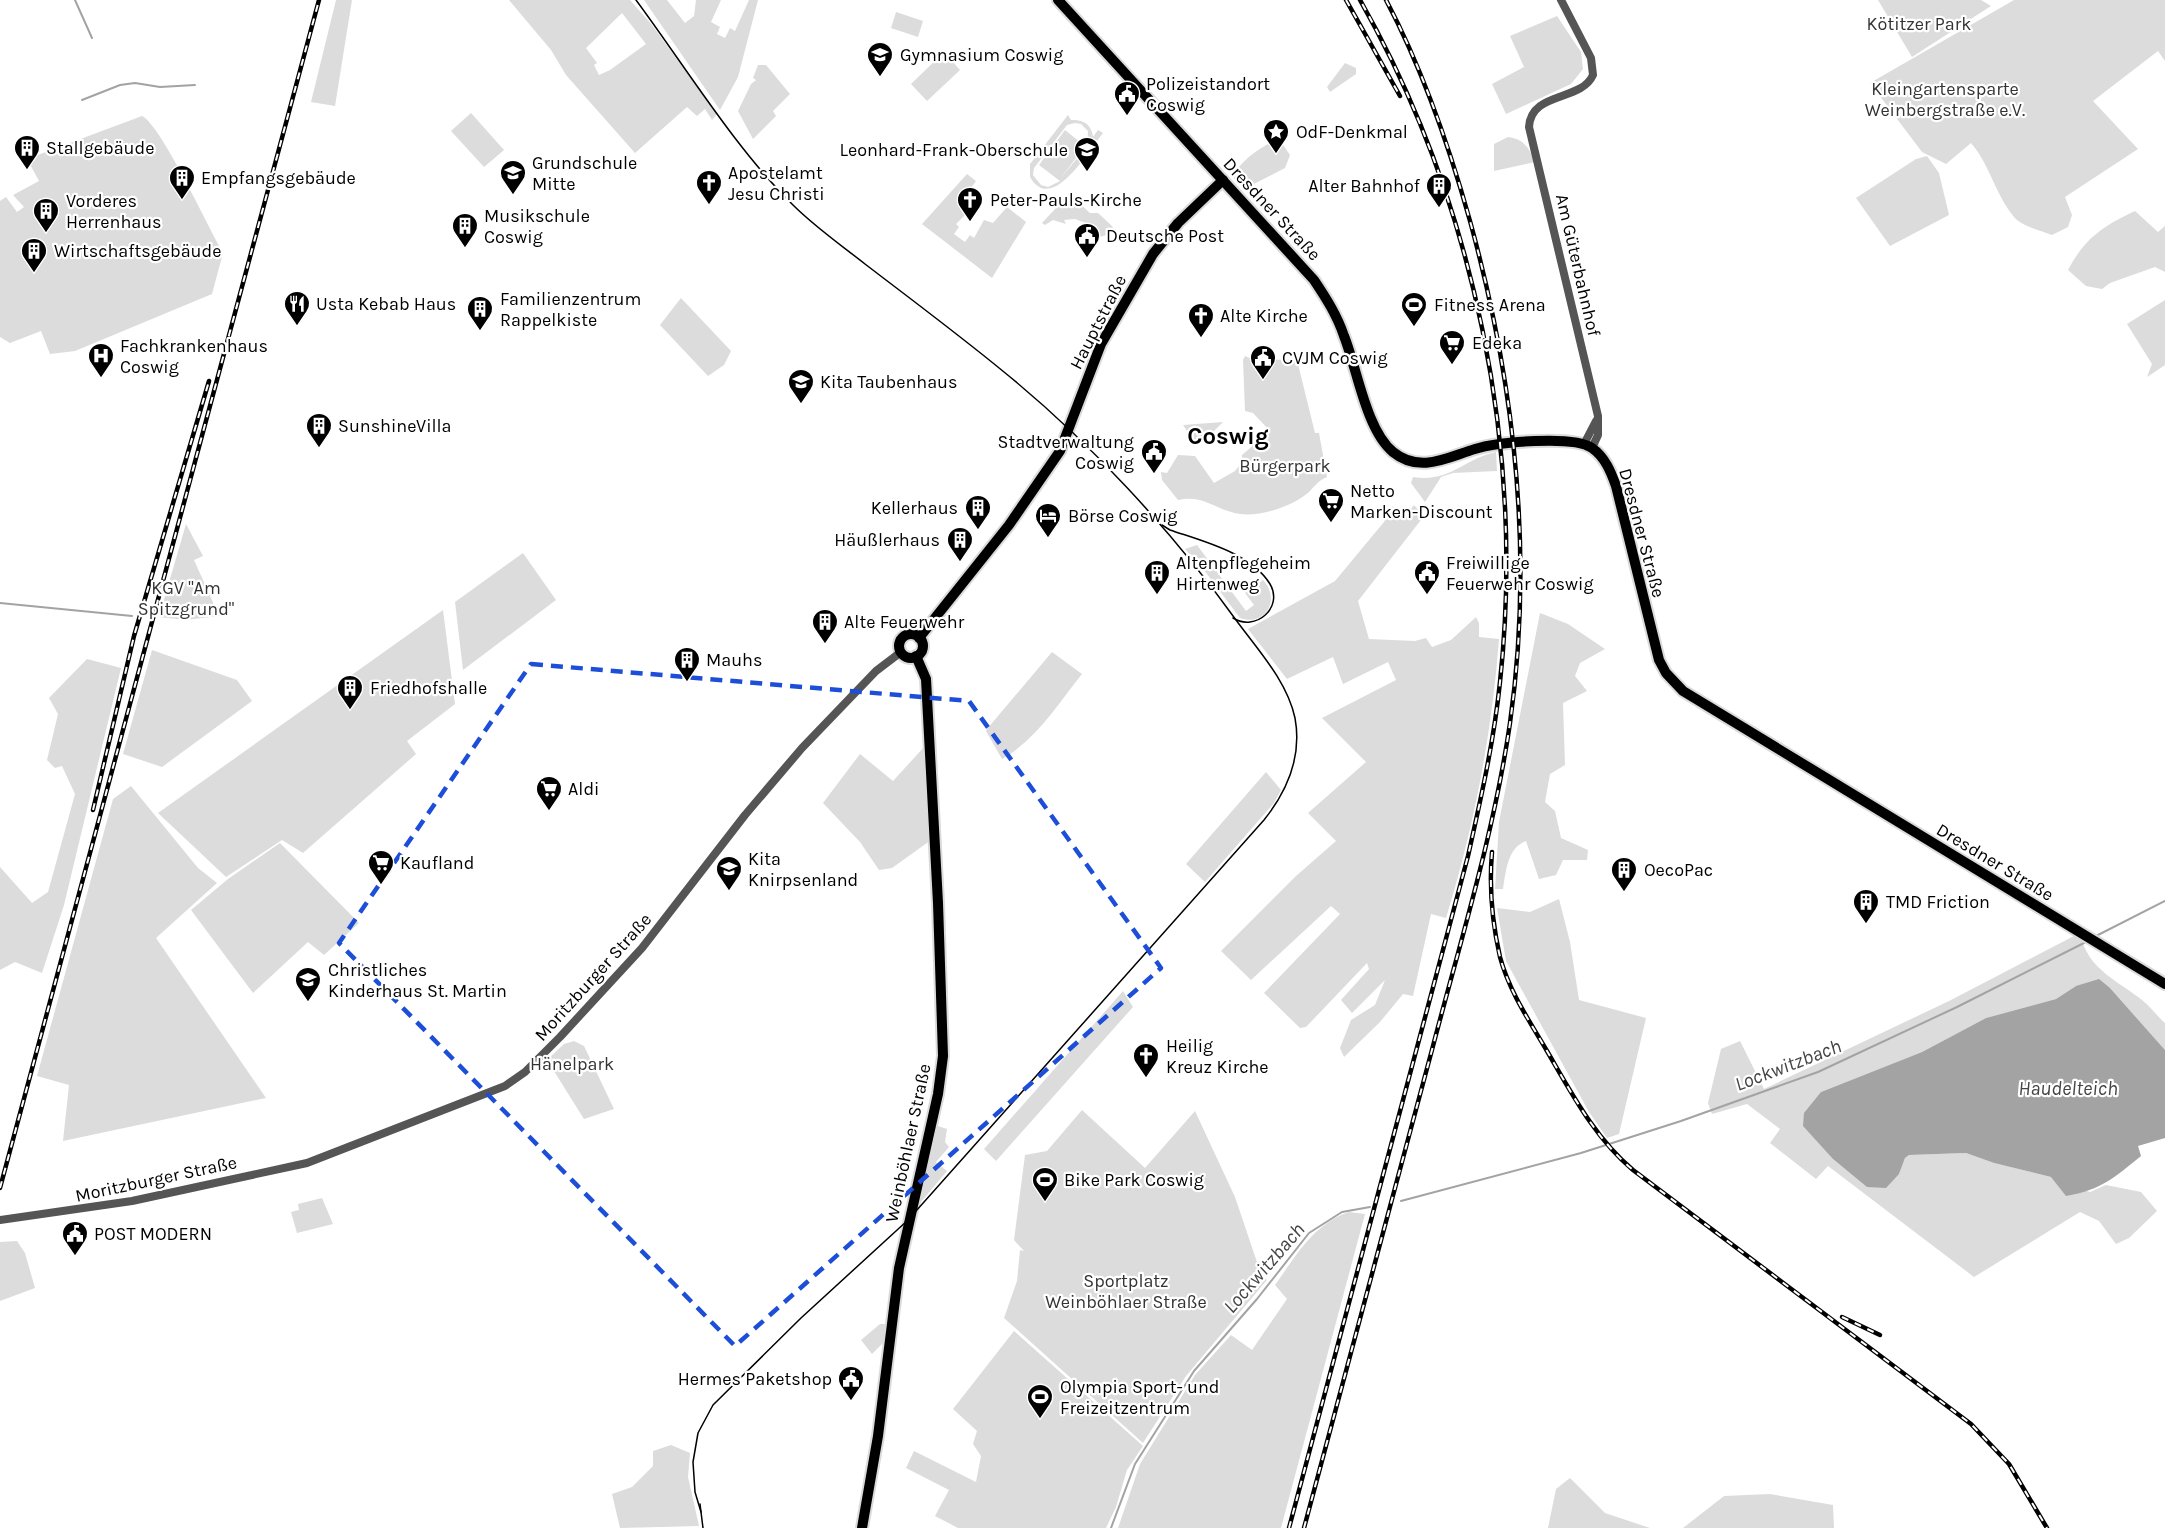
<svg xmlns="http://www.w3.org/2000/svg" width="2165" height="1528" font-family="Karla,sans-serif">
<style>
.green{fill:#dcdcdc;fill-rule:evenodd}
.water{fill:#a3a3a3}
.lines{fill:none;stroke-linecap:round;stroke-linejoin:round}
.stream{stroke:#a3a3a3;stroke-width:2}
.major-casing{stroke:#dbdbdb;stroke-width:14}
.minor{stroke:#555;stroke-width:8}
.major{stroke:#000;stroke-width:10}
.tram{stroke:#000;stroke-width:1.5}
.rail-casing{stroke:#000;stroke-width:4.5}
.rail{stroke:#fff;stroke-width:2;stroke-dasharray:7;stroke-linecap:butt}
.marked{fill:none;stroke:#1d4ed8;stroke-width:4.5;stroke-dasharray:12 8;stroke-linejoin:round}
.labels{text-anchor:middle;dominant-baseline:central;stroke-width:4.5;stroke-linejoin:round;paint-order:stroke}
.park-label{font-size:18px;fill:#333;stroke:#fff}
.poi-label{font-size:18px;fill:#000;stroke:#fff;text-anchor:start}
.street-label{font-size:18px;fill:#000;stroke:#fff}
.water-label{font-size:20px;font-style:italic;fill:#444;stroke:#fff}
.district-label{font-size:24px;font-weight:bold;fill:#000;stroke:#fff}
</style>
<rect width="100%" height="100%" fill="#fff"/>
<g class="green">
<path d="M336,0h16l-17,106 -24,-4z"/>
<path d="M509,0h121l22,25 65,89 -5,6 -7,-11 -8,7 -10,-9 -52,46 -69,-78 -15,-25zM622,13l24,31 -36,26 -11,5 -5,-10 3,-2 -11,-15z"/>
<path d="M644,0h23l18,23 9,-7 2,-16h25l-10,22 9,5 -3,7 8,4 5,-10 5,3 14,-31h9l-20,77 -18,33z"/>
<path d="M1878,0h103l10,6 -79,51z"/>
<path d="M2014,0h151v61l-7,-10 -65,50 45,48 -73,48 7,18 -4,12 -16,8c-10,-4 -31,-9 -38,-18 -19,-23 -24,-52 -43,-74l-25,21 -24,-12 -52,-69z"/>
<path d="M896,12l27,9 -5,16 -27,-9z"/>
<path d="M1557,16l24,36 2,17 -12,15 -65,30 -14,-30 32,-17 -14,-31z"/>
<path d="M944,52l16,18 -33,31 -16,-17z"/>
<path d="M1345,63l11,5v6l-26,18 -3,-5z"/>
<path d="M758,65h8l24,29 -17,17 3,5 -23,23 -15,-28 13,-27 5,-4 -3,-2z"/>
<path d="M471,113l33,37 -20,17 -33,-36z"/>
<path d="M1068,115l3,5c11,-1 21,4 22,17l5,-7 5,3c-15,18 -51,82 -73,44v-13zM1075,123l6,1 7,7 -1,15 -27,33 25,-33 -20,-16 -26,35 21,16 -12,6 -7,-2 -8,-10 1,-7 33,-43z"/>
<path d="M142,116c19,9 66,111 81,137l-11,41 -137,57 -25,3 -9,-23 -31,12 -10,-6v-136l6,-4 11,15 7,-5 -11,-12 26,-14 -12,-22z"/>
<path d="M1508,137c16,2 21,11 27,25l-41,9v-27z"/>
<path d="M1278,138l12,17 -5,13 -41,21 -11,-12c9,-19 28,-29 45,-39z"/>
<path d="M1927,156l12,17 10,42 -59,31 -34,-48 60,-39z"/>
<path d="M967,174l9,7 -14,19 9,9 -15,15 3,3 -5,7 11,8 5,-7 4,3 10,-18 9,3 14,-16 19,15 -34,56 -70,-54z"/>
<path d="M1069,194l21,19h8l15,14 -6,8 -8,2 -5,-2 3,-8 -22,-8 -11,1 2,4 -13,-4 -8,5 -3,-2z"/>
<path d="M2135,211l23,21 7,-6v46l-10,-5 -45,16 -8,6 -16,-3 -18,-16c17,-32 35,-44 67,-59z"/>
<path d="M681,298l50,53 -7,14 -16,11 -48,-51z"/>
<path d="M2165,300v65l-18,12 5,-13 -25,-40z"/>
<path d="M1245,356l7,3 45,1 18,73h4l8,44c-9,4 -11,8 -17,14 -16,15 -49,26 -70,23 -23,-3 -36,-20 -62,-14l-16,-20 -1,-8 6,1 11,-18 17,1 19,27 21,-12 7,-9v-7l28,-24 -17,-18 -8,-2 -2,-51z"/>
<path d="M1223,422l-17,17 -12,2 -11,-16z"/>
<path d="M1496,452l1,19 -44,2 -12,4 -16,25 -14,-19 2,-6c37,6 52,-19 83,-25z"/>
<path d="M1414,505l10,11 -66,85 11,38 46,2 11,-3 6,9 19,-7 25,-23 3,6v14l20,2c-7,94 -25,188 -53,279l-15,-4 -18,82 -10,-2 -23,28 -36,35 -4,-9 11,-28 24,-15 10,-25 -33,33 -11,-13 28,-31 -2,-6 -61,64 -6,1 -36,-35 76,-79 -9,-8 -80,74 -30,-29 75,-75 40,-35 -28,-28 58,-51 -44,-44 74,-38 -8,-18 -45,22 -10,-27 -46,22 -39,-50 87,-48 49,-59 8,-16 13,11z"/>
<path d="M186,524l17,32 -9,4 25,56 -33,4 -27,-3z"/>
<path d="M1197,545l49,66 8,-6 -9,-12 18,-13c18,19 3,47 -23,38l-33,-44 -22,-25z"/>
<path d="M523,553l33,47 -93,70 -8,-68z"/>
<path d="M443,610l12,94 -48,37 9,13 -113,99 -21,-13 -56,37 -68,-64z"/>
<path d="M1540,613l28,11 37,25 -25,14 -5,13 12,15 -24,12 2,62 -15,9 -5,28 10,9 6,27 27,12 -1,10h-24l-7,15 -17,4 -13,-38c-19,7 -20,31 -23,48h-8l4,-67z"/>
<path d="M152,650l85,30 15,21 -90,66 -39,-13z"/>
<path d="M1052,652l30,22c-24,30 -46,66 -80,85l-16,-28 1,-2z"/>
<path d="M87,659l34,9 -57,237 -22,68 -27,-11 -15,8v-103l32,36 16,-11 27,-98 -13,-28 -7,2 -8,-8 11,-46 -9,-16z"/>
<path d="M925,746l6,94 -39,28 -13,2 -19,-28 -37,-39 37,-49 33,27z"/>
<path d="M1266,772l15,18 -7,13 -69,79 -19,-18z"/>
<path d="M131,786l67,82 19,15 -61,55 110,160 -203,43 6,-56 -32,-9 76,-277z"/>
<path d="M280,843l79,80 -35,32 -16,-13 -55,51 -62,-83 37,-31z"/>
<path d="M1559,899l11,43 9,58 67,18 -27,116 -12,4 -18,-26 -83,-151 -9,-53 33,4z"/>
<path d="M2074,936l8,5c10,30 36,40 60,59 8,6 15,16 23,23v27l-55,-62 -34,-2 -20,13 -70,19 -64,34 -101,40 12,67 35,28 31,-13 6,-16 4,-3 57,-2 28,10 57,14 39,15 16,-7 35,7 16,19 -28,27 -13,6 -17,-23 -19,-9 -106,65 -146,-111 -12,13 -46,-36 10,-14 -33,-25 -35,10 -4,-11 13,-54 19,-8 24,48 185,-88z"/>
<path d="M1123,991l10,16 -137,154 -12,-12z"/>
<path d="M574,1041l10,5 30,63 -30,10 -37,-59 17,-16z"/>
<path d="M1082,1110l63,58 50,-57 40,86 26,77 6,6 -81,96 -43,67 -139,-125 13,-37 3,-31 4,1 -10,-11 11,-85 22,-4z"/>
<path d="M935,1125l12,4 -2,13 4,5 -13,15 11,9 -32,38z"/>
<path d="M322,1198l11,26 -36,9 -6,-21 8,-2 -1,-6z"/>
<path d="M1349,1212l16,2 -84,314h-163l22,-64 55,-89 36,-40 21,15 35,-51 -12,-14c21,-29 38,-61 74,-73z"/>
<path d="M17,1241l8,12 10,35 -35,13v-59z"/>
<path d="M880,1324h5l-1,18 -12,12 -11,-14z"/>
<path d="M1014,1331l129,115 -16,24 -11,37 -10,21h-148l-23,-12 14,-26 -43,-22 8,-17 62,31 5,-26 -8,-12 4,-13 -24,-22z"/>
<path d="M671,1445l19,8 -2,24 11,49 -79,2 -8,-34 20,-7 21,-21v-15z"/>
<path d="M1570,1478l35,35 45,15h-102l8,-39z"/>
<path d="M1770,1494l63,11 1,23h-151l41,-32z"/>
</g>
<path class="water" d="M2099,979l11,9 55,62v88l-27,8 3,10c-27,22 -40,34 -75,40l-15,-19 -57,-14 -28,-10 -57,2 -4,3 -6,16 -13,14 -19,-1 -34,-28 -30,-33 1,-13 17,-21 101,-40 64,-34 70,-19 20,-13z"/>
<g class="lines">
<g class="stream">
<path d="M75,0l17,38"/>
<path d="M82,100l38,-15 15,-2 25,4 35,-2"/>
<path d="M0,603l132,13"/>
<path d="M2096,936l69,-35"/>
<path d="M1401,1201l180,-48 100,-32 137,-49 139,-65 129,-65"/>
<path d="M1111,1528l24,-64 59,-93 63,-72 52,-66 33,-21 28,-5"/>
</g>
<defs>
<g id="major">
<path d="M1058,0l256,280c12,18 23,35 30,56 13,32 22,94 49,116 27,22 55,5 82,-3 22,-7 99,-14 117,-1 13,9 19,24 24,38l43,174 7,13 17,18 482,293"/>
<circle cx="911" cy="646" r="12"/>
<path d="M919,638l90,-113 51,-74 41,-107 52,-90 25,-31 45,-43"/>
<path d="M862,1528l16,-92 21,-168 39,-174 5,-38 -5,-153 -12,-224 -10,-23"/>
</g>
</defs>
<use href="#major" class="major-casing"/>
<g class="minor">
<path d="M1561,0l30,58 2,17c-12,27 -62,16 -64,52l69,289v19l-6,13"/>
<path d="M1584,444l12,-23"/>
<path d="M0,1220l132,-19 175,-38 198,-77 20,-14 35,-35 82,-89 103,-133 57,-67 74,-77 25,-19"/>
</g>
<use href="#major" class="major"/>
<g class="tram">
<path d="M636,0c49,66 99,148 157,205 22,22 48,40 72,59 47,36 94,71 139,108 85,69 168,159 232,248 22,30 51,61 59,98 7,38 -7,72 -31,102l-356,400 -107,98 -88,87 -15,28 -5,29 2,30 6,20"/>
<path d="M1162,525l8,5c32,11 81,23 100,54 14,24 -15,48 -37,34"/>
<path d="M700,1504l3,24"/>
</g>
<defs>
<g id="rail">
<path d="M1346,0l54,96"/>
<path d="M93,810l41,-174 75,-255"/>
<path d="M1492,852c-3,35 0,70 8,105 9,34 30,65 47,94 25,43 48,87 86,119l338,254 38,40 38,64"/>
<path d="M0,1188l319,-1188"/>
<path d="M1842,1317l38,18"/>
<path d="M1289,1528l179,-672c13,-58 26,-115 32,-174 25,-232 -25,-479 -140,-682"/>
<path d="M1304,1528c43,-161 86,-321 129,-482 28,-107 61,-213 77,-323 24,-169 5,-338 -40,-502 -21,-75 -47,-151 -84,-221"/>
</g>
</defs>
<use href="#rail" class="rail-casing"/>
<use href="#rail" class="rail"/>
</g>
<path class="marked" d="M531,664l438,37 192,267 -426,378 -396,-403z"/>
<defs>
<symbol id="school-pin" viewBox="-11 -11 22 30"><path d="M0 17L-7.5 6A9.5 9.5 0 1 1 7.5 6Z" fill="#000" stroke="#fff"/><path d="M0-5L7-2L0 1L-7-2ZM-4 1L0 2.5L4 1V4Q0 6-4 4Z" fill="#fff"/></symbol>
<symbol id="civic-pin" viewBox="-11 -11 22 30"><path d="M0 17L-7.5 6A9.5 9.5 0 1 1 7.5 6Z" fill="#000" stroke="#fff"/><path d="M-.6-6.5H3V-4.5H.6V-3L4-1V1h2V6H-6V1h2V-1L-.6-3ZM-1.2 2.5V6h2.4V2.5Z" fill="#fff"/></symbol>
<symbol id="sight-pin" viewBox="-11 -11 22 30"><path d="M0 17L-7.5 6A9.5 9.5 0 1 1 7.5 6Z" fill="#000" stroke="#fff"/><path d="M0-6L1.8-2.2L6-1.7L2.9 1.2L3.7 5.4L0 3.3L-3.7 5.4L-2.9 1.2L-6-1.7L-1.8-2.2Z" fill="#fff"/></symbol>
<symbol id="building-pin" viewBox="-11 -11 22 30"><path d="M0 17L-7.5 6A9.5 9.5 0 1 1 7.5 6Z" fill="#000" stroke="#fff"/><path d="M-4-6H4V6H1V3H-1V6H-4ZM-2.5-4.3h1.7v1.8h-1.7ZM.8-4.3h1.7v1.8H.8ZM-2.5-1h1.7V.8h-1.7ZM.8-1h1.7V.8H.8Z" fill="#fff"/></symbol>
<symbol id="church-pin" viewBox="-11 -11 22 30"><path d="M0 17L-7.5 6A9.5 9.5 0 1 1 7.5 6Z" fill="#000" stroke="#fff"/><path d="M-1.2-6h2.4v3.5h3.3v2.4h-3.3V6h-2.4V-.1h-3.3v-2.4h3.3Z" fill="#fff"/></symbol>
<symbol id="restaurant-pin" viewBox="-11 -11 22 30"><path d="M0 17L-7.5 6A9.5 9.5 0 1 1 7.5 6Z" fill="#000" stroke="#fff"/><path d="M-5-6h1v4h1v-4h1v4h1v-4h1v5L-1.5 .5V6h-2V.5L-5-1ZM5-6V6H3V1.5H1.5Q1.5-4 5-6Z" fill="#fff"/></symbol>
<symbol id="stadium-pin" viewBox="-11 -11 22 30"><path d="M0 17L-7.5 6A9.5 9.5 0 1 1 7.5 6Z" fill="#000" stroke="#fff"/><path d="M0-5a6.5 5 0 1 0 0 10a6.5 5 0 1 0 0-10ZM-3.5-1.8h7v3.6h-7Z" fill="#fff"/></symbol>
<symbol id="supermarket-pin" viewBox="-11 -11 22 30"><path d="M0 17L-7.5 6A9.5 9.5 0 1 1 7.5 6Z" fill="#000" stroke="#fff"/><path d="M-6-5.5h2.5l.6 2H6L4.5 2H-2.5L-4.4-4H-6ZM-1.5 3.2a1.3 1.3 0 1 0 .1 0ZM3 3.2a1.3 1.3 0 1 0 .1 0Z" fill="#fff"/></symbol>
<symbol id="hospital-pin" viewBox="-11 -11 22 30"><path d="M0 17L-7.5 6A9.5 9.5 0 1 1 7.5 6Z" fill="#000" stroke="#fff"/><path d="M-5-5h3v3.5h4V-5h3V5h-3V1.5h-4V5h-3Z" fill="#fff"/></symbol>
<symbol id="hotel-pin" viewBox="-11 -11 22 30"><path d="M0 17L-7.5 6A9.5 9.5 0 1 1 7.5 6Z" fill="#000" stroke="#fff"/><path d="M-6-4.5h1.5V1H6V5H4.5V3h-9V5H-6ZM-4 0a1.8 1.8 0 1 1 3.6 0ZM.5 0V-2.5h3Q6-2.5 6 0Z" fill="#fff"/></symbol>
</defs>
<g fill-rule="evenodd">
<use href="#school-pin" x="865" y="40" width="30" height="40"/>
<use href="#civic-pin" x="1112" y="79" width="30" height="40"/>
<use href="#sight-pin" x="1261" y="117" width="30" height="40"/>
<use href="#building-pin" x="12" y="133" width="30" height="40"/>
<use href="#school-pin" x="1072" y="135" width="30" height="40"/>
<use href="#school-pin" x="498" y="158" width="30" height="40"/>
<use href="#building-pin" x="167" y="163" width="30" height="40"/>
<use href="#church-pin" x="694" y="168" width="30" height="40"/>
<use href="#building-pin" x="1424" y="171" width="30" height="40"/>
<use href="#church-pin" x="955" y="185" width="30" height="40"/>
<use href="#building-pin" x="31" y="196" width="30" height="40"/>
<use href="#building-pin" x="450" y="211" width="30" height="40"/>
<use href="#civic-pin" x="1072" y="221" width="30" height="40"/>
<use href="#building-pin" x="19" y="236" width="30" height="40"/>
<use href="#restaurant-pin" x="282" y="289" width="30" height="40"/>
<use href="#stadium-pin" x="1399" y="290" width="30" height="40"/>
<use href="#building-pin" x="465" y="294" width="30" height="40"/>
<use href="#church-pin" x="1186" y="301" width="30" height="40"/>
<use href="#supermarket-pin" x="1437" y="328" width="30" height="40"/>
<use href="#hospital-pin" x="86" y="341" width="30" height="40"/>
<use href="#civic-pin" x="1248" y="343" width="30" height="40"/>
<use href="#school-pin" x="786" y="367" width="30" height="40"/>
<use href="#building-pin" x="304" y="411" width="30" height="40"/>
<use href="#civic-pin" x="1139" y="437" width="30" height="40"/>
<use href="#supermarket-pin" x="1316" y="486" width="30" height="40"/>
<use href="#building-pin" x="963" y="493" width="30" height="40"/>
<use href="#hotel-pin" x="1033" y="501" width="30" height="40"/>
<use href="#building-pin" x="945" y="525" width="30" height="40"/>
<use href="#building-pin" x="1142" y="558" width="30" height="40"/>
<use href="#civic-pin" x="1412" y="558" width="30" height="40"/>
<use href="#building-pin" x="810" y="607" width="30" height="40"/>
<use href="#building-pin" x="672" y="645" width="30" height="40"/>
<use href="#building-pin" x="335" y="673" width="30" height="40"/>
<use href="#supermarket-pin" x="534" y="774" width="30" height="40"/>
<use href="#supermarket-pin" x="366" y="848" width="30" height="40"/>
<use href="#school-pin" x="714" y="854" width="30" height="40"/>
<use href="#building-pin" x="1609" y="855" width="30" height="40"/>
<use href="#building-pin" x="1851" y="887" width="30" height="40"/>
<use href="#school-pin" x="293" y="965" width="30" height="40"/>
<use href="#church-pin" x="1131" y="1041" width="30" height="40"/>
<use href="#stadium-pin" x="1030" y="1165" width="30" height="40"/>
<use href="#civic-pin" x="60" y="1219" width="30" height="40"/>
<use href="#civic-pin" x="836" y="1364" width="30" height="40"/>
<use href="#stadium-pin" x="1025" y="1382" width="30" height="40"/>
</g>
<g class="labels">
<g class="park-label">
<text x="1919" y="24">Kötitzer Park</text>
<text x="1945" y="89">Kleingartensparte<tspan x="1945" dy="21">Weinbergstraße e.V.</tspan></text>
<text x="1285" y="466">Bürgerpark</text>
<text x="186" y="588">KGV "Am<tspan x="186" dy="21">Spitzgrund"</tspan></text>
<text x="572" y="1064">Hänelpark</text>
<text x="1126" y="1281">Sportplatz<tspan x="1126" dy="21">Weinböhlaer Straße</tspan></text>
</g>
<g class="poi-label">
<text x="900" y="55">Gymnasium Coswig</text>
<text x="1146" y="84">Polizeistandort<tspan x="1146" dy="21">Coswig</tspan></text>
<text x="1296" y="132">OdF-Denkmal</text>
<text x="46" y="148">Stallgebäude</text>
<text x="1068" y="150" text-anchor="end">Leonhard-Frank-Oberschule</text>
<text x="532" y="163">Grundschule<tspan x="532" dy="21">Mitte</tspan></text>
<text x="728" y="173">Apostelamt<tspan x="728" dy="21">Jesu Christi</tspan></text>
<text x="201" y="178">Empfangsgebäude</text>
<text x="1420" y="186" text-anchor="end">Alter Bahnhof</text>
<text x="990" y="200">Peter-Pauls-Kirche</text>
<text x="66" y="201">Vorderes<tspan x="66" dy="21">Herrenhaus</tspan></text>
<text x="484" y="216">Musikschule<tspan x="484" dy="21">Coswig</tspan></text>
<text x="1106" y="236">Deutsche Post</text>
<text x="54" y="251">Wirtschaftsgebäude</text>
<text x="500" y="299">Familienzentrum<tspan x="500" dy="21">Rappelkiste</tspan></text>
<text x="316" y="304">Usta Kebab Haus</text>
<text x="1434" y="305">Fitness Arena</text>
<text x="1220" y="316">Alte Kirche</text>
<text x="1472" y="343">Edeka</text>
<text x="120" y="346">Fachkrankenhaus<tspan x="120" dy="21">Coswig</tspan></text>
<text x="1282" y="358">CVJM Coswig</text>
<text x="820" y="382">Kita Taubenhaus</text>
<text x="338" y="426">SunshineVilla</text>
<text x="1134" y="442" text-anchor="end">Stadtverwaltung<tspan x="1134" dy="21">Coswig</tspan></text>
<text x="1350" y="491">Netto<tspan x="1350" dy="21">Marken-Discount</tspan></text>
<text x="958" y="508" text-anchor="end">Kellerhaus</text>
<text x="1068" y="516">Börse Coswig</text>
<text x="940" y="540" text-anchor="end">Häußlerhaus</text>
<text x="1176" y="563">Altenpflegeheim<tspan x="1176" dy="21">Hirtenweg</tspan></text>
<text x="1446" y="563">Freiwillige<tspan x="1446" dy="21">Feuerwehr Coswig</tspan></text>
<text x="844" y="622">Alte Feuerwehr</text>
<text x="706" y="660">Mauhs</text>
<text x="370" y="688">Friedhofshalle</text>
<text x="568" y="789">Aldi</text>
<text x="748" y="859">Kita<tspan x="748" dy="21">Knirpsenland</tspan></text>
<text x="400" y="863">Kaufland</text>
<text x="1644" y="870">OecoPac</text>
<text x="1886" y="902">TMD Friction</text>
<text x="328" y="970">Christliches<tspan x="328" dy="21">Kinderhaus St. Martin</tspan></text>
<text x="1166" y="1046">Heilig<tspan x="1166" dy="21">Kreuz Kirche</tspan></text>
<text x="1064" y="1180">Bike Park Coswig</text>
<text x="94" y="1234">POST MODERN</text>
<text x="832" y="1379" text-anchor="end">Hermes Paketshop</text>
<text x="1060" y="1387">Olympia Sport- und<tspan x="1060" dy="21">Freizeitzentrum</tspan></text>
</g>
<g class="street-label">
<text transform="translate(1272 209) rotate(47)">Dresdner Straße</text>
<text transform="translate(1578 265) rotate(77)">Am Güterbahnhof</text>
<text transform="translate(1098 322) rotate(-63)">Hauptstraße</text>
<text transform="translate(1642 533) rotate(75)">Dresdner Straße</text>
<text transform="translate(1995 862) rotate(31)">Dresdner Straße</text>
<text transform="translate(593 977) rotate(-48)">Moritzburger Straße</text>
<text transform="translate(908 1143) rotate(-78)">Weinböhlaer Straße</text>
<text transform="translate(156 1179) rotate(-12)">Moritzburger Straße</text>
</g>
<g class="water-label">
<text transform="translate(1788 1065) rotate(-21)">Lockwitzbach</text>
<text x="2068" y="1088">Haudelteich</text>
<text transform="translate(1264 1268) rotate(-49)">Lockwitzbach</text>
</g>
<g class="district-label">
<text x="1228" y="436">Coswig</text>
</g>
</g>
</svg>
